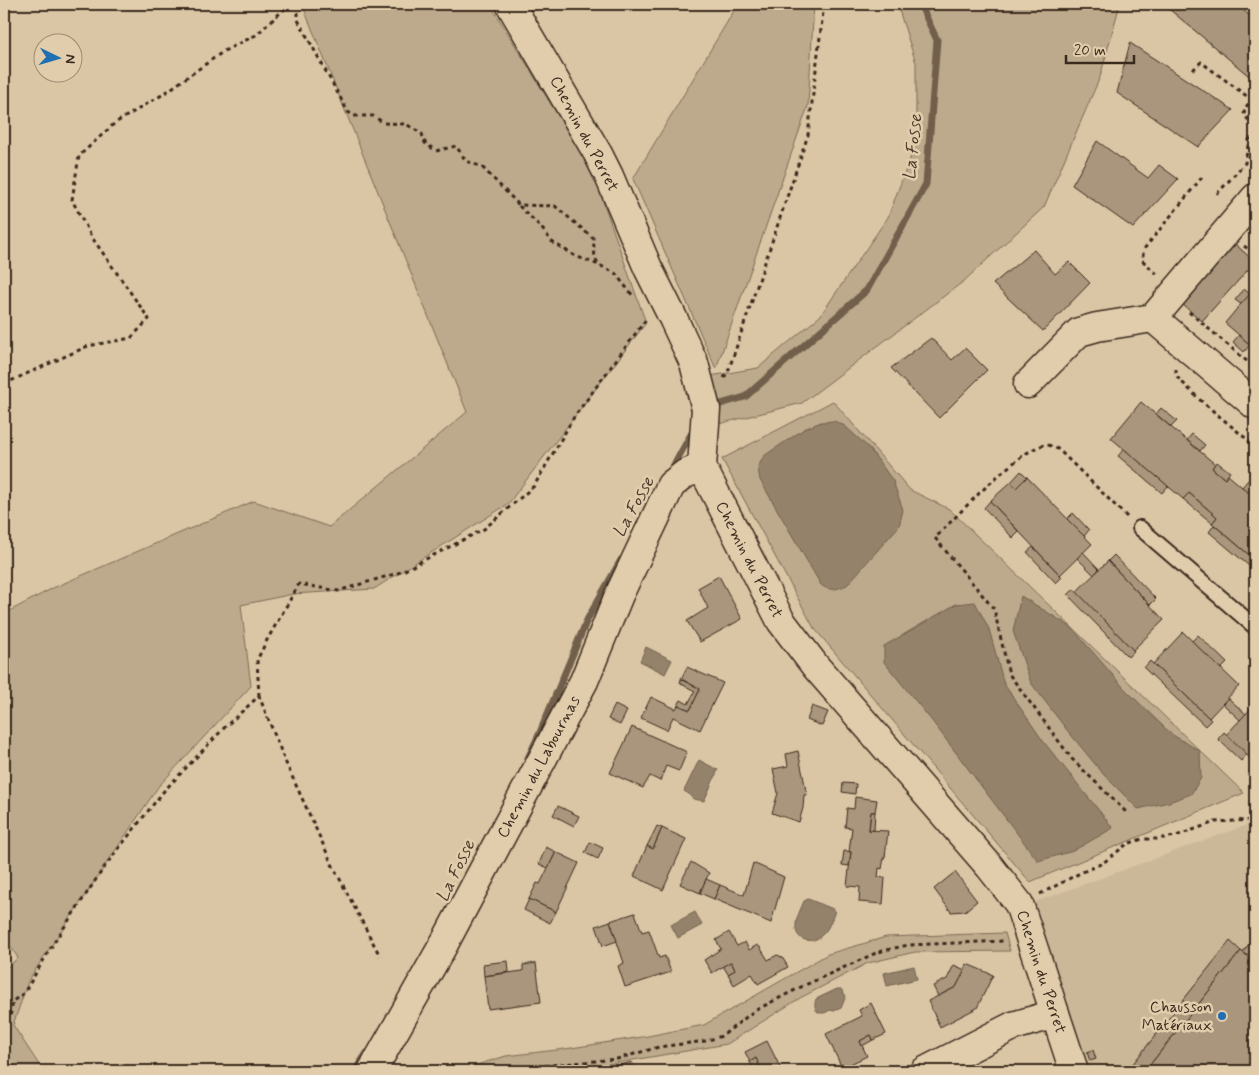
<svg xmlns="http://www.w3.org/2000/svg" width="1259" height="1075" font-family="Mynerve,sans-serif">
<style>
.built{fill:#cbb899}
.green{fill:#bdaa8c;stroke:#7c6a55}
.water{fill:#95826a;stroke:#715f4c}
.lines{fill:none;stroke-linecap:round;stroke-linejoin:round}
.stream{stroke:#715f4c;stroke-width:7}
.building{fill:#a9967c;stroke:#3b2a1e}
.lane-casing{stroke:#3b2a1e;stroke-width:18}
.street-casing{stroke:#3b2a1e;stroke-width:31}
.path{stroke:#3b2a1e;stroke-width:3;stroke-dasharray:4 4;stroke-linecap:butt}
.lane{stroke:#e1cdab;stroke-width:14}
.street{stroke:#e1cdab;stroke-width:28}
.poi-dot{fill:#1f6fb2;stroke:#e1cdab;stroke-width:2}
.labels{text-anchor:middle;dominant-baseline:central;stroke-width:5;stroke-linejoin:round;paint-order:stroke}
.street-label{font-size:16px;fill:#3b2a1e;stroke:#e1cdab}
.poi-label{font-size:16px;fill:#3b2a1e;stroke:#e1cdab;text-anchor:end}
.water-label{font-size:18px;font-style:italic;fill:#4d3c2d;stroke:#e1cdab}
</style>
<rect width="100%" height="100%" fill="#dac6a5"/>
<filter id="ink" filterUnits="userSpaceOnUse"><feTurbulence type="fractalNoise" baseFrequency=".02" numOctaves="2"/><feDisplacementMap in="SourceGraphic" scale="10" xChannelSelector="R" yChannelSelector="G"/><feConvolveMatrix kernelMatrix="1 2 1 2 8 2 1 2 1" color-interpolation-filters="sRGB"/></filter>
<g filter="url(#ink)">
<path class="built" d="M1255,822v249h-171l-57,-166z"/>
<g class="green">
<path d="M302,4h188l103,169 53,150 -138,181 -134,85 -81,5 -52,11 10,81 -93,101 -129,192 -16,46 30,46h-39v-101l14,-12 -14,-22v-322l49,-26 201,-87 75,26 138,-115z"/>
<path d="M738,4h76l-6,102 -92,263 -83,-190z"/>
<path d="M897,4h223l-20,73 -56,130 -80,74 -162,122 -83,21 -9,-48 48,-8 62,-52 68,-99 28,-74v-80z"/>
<path d="M833,401l77,89 39,19 295,284 -214,89 -216,-254 -92,-169z"/>
<path d="M1005,933l5,18 -95,1 -47,11 -68,35 -73,46 -158,27h-112l49,-15 59,-7 83,-13 56,-11 124,-71 58,-17z"/>
</g>
<g class="water">
<path d="M834,421l11,5 25,23 23,32 10,29 -4,16 -52,59c-10,4 -17,7 -26,0l-61,-105 -2,-13 6,-11 40,-27 17,-7z"/>
<path d="M1021,596l50,31 53,61 47,46 29,17 1,27 -10,16 -22,8 -31,7 -34,-34 -37,-45 -36,-47 -18,-52z"/>
<path d="M975,602l14,27 15,55 39,57 70,87 -40,23 -35,10 -106,-140 -48,-59v-16l72,-42z"/>
<path d="M646,647l26,13 -7,14 -25,-13z"/>
<path d="M699,760l19,10 -14,31c-7,-2 -12,0 -15,-7l-5,-3z"/>
<path d="M808,899l25,10 2,2c-3,8 -6,18 -13,24 -8,9 -26,7 -26,-7 -1,-9 5,-19 8,-27z"/>
<path d="M695,912l7,13 -24,13 -7,-13z"/>
<path d="M914,966l3,13 -30,7 -3,-13z"/>
<path d="M837,989h4l5,7 -5,12 -7,3 -4,-1c-2,1 -4,3 -7,3 -9,1 -9,-9 -7,-14z"/>
</g>
<g class="lines">
<g class="stream">
<path d="M710,407l35,-10 122,-107 59,-106 11,-144 -17,-36"/>
<path d="M670,472l24,-43"/>
<path d="M528,758l10,-21 49,-117 34,-60"/>
<path d="M355,1071l12,-18"/>
</g>
</g>
<g class="building">
<path d="M1163,4h73l19,16v61z"/>
<path d="M1130,43l103,67 -35,37 -81,-54z"/>
<path d="M1097,141l51,37 11,-13 19,14 -45,49 -61,-43z"/>
<path d="M1235,244l20,18 -53,59 -19,-16z"/>
<path d="M1034,250l21,24 14,-12 21,21 -47,48 -50,-47z"/>
<path d="M1255,287v62l-30,-26z"/>
<path d="M1244,289l6,5 -9,10 -6,-4z"/>
<path d="M1239,335l11,10 -6,7 -11,-10z"/>
<path d="M931,338l21,22 13,-12 22,22 -48,48 -48,-50z"/>
<path d="M1141,402l74,62 -3,4 13,11 3,-4 27,23v62l-43,-37 5,-6 -28,-24 -6,6 -72,-61z"/>
<path d="M1161,408l16,13 -6,6 -15,-13z"/>
<path d="M1192,434l13,11 -5,6 -13,-11z"/>
<path d="M1124,449l44,37 -6,7 -44,-37z"/>
<path d="M1217,462l13,10 -5,7 -13,-11z"/>
<path d="M1021,471l6,6 -11,11 -5,-6z"/>
<path d="M1027,477l65,67 -32,31 -70,-74 21,-19 5,6z"/>
<path d="M1248,480l7,7v11l-13,-11z"/>
<path d="M1189,493l28,24 -5,6 -29,-24z"/>
<path d="M990,501l29,31 -6,6 -29,-30z"/>
<path d="M1073,513l16,17 -5,6 -17,-17z"/>
<path d="M1214,525l41,35v11l-46,-39z"/>
<path d="M1033,547l29,30 -6,6 -29,-31z"/>
<path d="M1083,552l16,17 -5,6 -17,-17z"/>
<path d="M1114,555l42,44 -6,6 -42,-44z"/>
<path d="M1108,561l56,59 -31,30 -57,-58z"/>
<path d="M719,576l23,43 -42,23 -13,-21 21,-13 -10,-20z"/>
<path d="M1074,589l60,62 -6,6 -60,-62z"/>
<path d="M1183,632l56,54 -30,32 -56,-54z"/>
<path d="M1198,635l29,28 -6,6 -29,-28z"/>
<path d="M1150,661l61,59 -6,6 -61,-58z"/>
<path d="M687,667l36,16 -23,47 -27,-13 -6,13 -26,-12 10,-21 25,12 2,-4 12,5 10,-21 -19,-10z"/>
<path d="M681,679l19,10 -10,21 -12,-5 3,-5 7,4 7,-13 -15,-8z"/>
<path d="M1228,698l18,16 -6,6 -17,-16z"/>
<path d="M1255,704v59l-29,-28z"/>
<path d="M615,705l12,6 -7,14 -12,-6z"/>
<path d="M812,706l16,6 -6,14 -15,-6z"/>
<path d="M632,727l55,25 -8,19 -13,-5 -6,15 -10,-5 -7,12 -33,-15z"/>
<path d="M1224,732l23,22 -6,7 -23,-22z"/>
<path d="M798,751l9,44h-3l-1,13 -4,14 -27,-9 6,-20 -5,-24 15,-3 -2,-12z"/>
<path d="M843,783l13,1 -1,10 -13,-2z"/>
<path d="M855,797l22,3 -2,12h-4l-2,18 19,1 -3,26h-1l-2,12 -3,-1 -1,9 7,1 -2,26 -24,-2 1,-15 -13,-1 4,-34h-2l3,-24 -7,-1 2,-19 7,1z"/>
<path d="M558,806l21,10 -5,10 -21,-11z"/>
<path d="M871,812h4l-1,18h-5z"/>
<path d="M657,826l5,2 -9,21 -6,-3z"/>
<path d="M662,828l24,11 -23,51 -29,-14 13,-30 6,3z"/>
<path d="M590,842l13,6 -5,11 -13,-6z"/>
<path d="M546,847l10,5 -8,16 -9,-4z"/>
<path d="M844,851l7,1 -2,14 -7,-1z"/>
<path d="M556,852l23,11 -23,49 -27,-13 8,-16 3,1z"/>
<path d="M691,862l18,11 -9,20 -20,-9z"/>
<path d="M753,863l31,14 -13,46 -57,-24 6,-14 24,10z"/>
<path d="M955,872l22,29 -12,10 -14,1 -17,-23z"/>
<path d="M706,879l14,6 -6,14 -14,-6z"/>
<path d="M529,899l27,13 -6,11 -26,-13z"/>
<path d="M635,913l7,19 7,-2 10,28 6,-2 6,16 -46,15 -7,-21 6,-3 -14,-42z"/>
<path d="M610,921l7,20 -14,5 -7,-20z"/>
<path d="M729,932l8,14 8,-4 4,8 8,-5 3,2 8,13 9,-5 5,2 6,10 -30,17 -6,-10 -18,11 -6,-11 7,-4 -4,-8 -19,11 -8,-13 17,-11 -5,-9z"/>
<path d="M1230,941l11,10 -96,120h-16l-1,-1z"/>
<path d="M1249,944l6,4v14l-12,-10z"/>
<path d="M1241,951l14,11v109h-110z"/>
<path d="M508,961l1,11 -25,4 -1,-12z"/>
<path d="M731,962l4,8 -7,4 -5,-8z"/>
<path d="M536,963l5,39 -53,7 -4,-33 39,-5v-6z"/>
<path d="M967,964l26,11 -16,33 -37,19 -12,-26 28,-14z"/>
<path d="M954,965l11,5 -9,17 -18,9 -5,-10 14,-7z"/>
<path d="M871,1003l15,31 -13,6 -2,-5 -11,6 7,15 -25,12 -16,-34 36,-18 -3,-6z"/>
<path d="M871,1035l2,5 -11,6 -2,-5z"/>
<path d="M767,1041l15,30h-28l6,-3 -4,-10 -6,4 -5,-10z"/>
<path d="M1093,1050l3,9 -6,2 -3,-9z"/>
<path d="M756,1058l4,10 -6,3 -4,-9z"/>
<path d="M632,1062l4,9h-19l-2,-5z"/>
</g>
<g class="lines">
<defs>
<path id="lane" d="M1140,528l115,99"/>
<g id="street">
<path d="M510,4l88,150 11,22 39,92 25,50 21,45 12,46 -4,58 79,154 35,46 174,200 29,37 55,167"/>
<path d="M1153,318l102,87"/>
<path d="M1028,384l51,-52 18,-5 56,-9 102,-120"/>
<path d="M372,1071l73,-129 139,-261 35,-86 52,-110 14,-11 17,-7"/>
<path d="M925,1071l88,-45 42,-12"/>
</g>
</defs>
<use href="#lane" class="lane-casing"/>
<use href="#street" class="street-casing"/>
<g class="path">
<path d="M298,4v16l50,92 6,4h19l11,7 22,1 16,10 3,9 11,8 20,-5 10,15 16,6 37,38 36,1 38,32 2,20 4,7 16,8 18,23"/>
<path d="M1193,70l8,-8 51,38 -7,8 -1,7 11,12"/>
<path d="M1217,194l28,-31 4,-23 6,-8"/>
<path d="M519,206l21,20 12,16 23,14 24,9"/>
<path d="M1244,246l7,5 4,-5"/>
<path d="M1157,274l-15,-14 2,-11 59,-73"/>
<path d="M1189,312l66,56"/>
<path d="M1176,369v7l24,24 55,46"/>
<path d="M724,378l5,-9 79,-234 16,-131"/>
<path d="M4,384l84,-38 43,-8 18,-19 -58,-83 -19,-36 7,-44 36,-33 47,-28 62,-44 32,-16 34,-31"/>
<path d="M1127,517l-69,-68c-3,-1 -8,-4 -11,-4 -23,-2 -94,75 -112,93l59,71 15,65 63,85 56,55"/>
<path d="M259,696l-2,-36 10,-20 32,-56 39,7 63,-19 83,-43 50,-43 40,-69 73,-99"/>
<path d="M1040,894l40,-21 23,-10 24,-19 15,-5h15l19,-3 39,-14 40,-2"/>
<path d="M4,1020l6,-3 3,-16 11,-8 31,-52 50,-75 58,-74 63,-66 33,-30 26,65 47,103 48,92"/>
<path d="M521,1071l20,-5 76,-7 42,-12 46,-6 17,-5 32,-25 49,-25 75,-34 30,-7 97,-4"/>
</g>
<use href="#lane" class="lane"/>
<use href="#street" class="street"/>
</g>
</g>
<circle class="poi-dot" cx="1222" cy="1016" r="5"/>
<g class="labels">
<g class="street-label">
<text transform="translate(584 134) rotate(62)">Chemin du Perret</text>
<text transform="translate(749 560) rotate(63)">Chemin du Perret</text>
<text transform="translate(539 767) rotate(-62)">Chemin du Labournas</text>
<text transform="translate(1041 972) rotate(72)">Chemin du Perret</text>
</g>
<g class="poi-label">
<text x="1212" y="1007">Chausson<tspan x="1212" dy="18">Matériaux</tspan></text>
</g>
<g class="water-label">
<text transform="translate(913 147) rotate(-84)">La Fosse</text>
<text transform="translate(634 507) rotate(-61)">La Fosse</text>
<text transform="translate(456 871) rotate(-64)">La Fosse</text>
</g>
</g>
<rect width="1259" height="1075" fill="none" stroke="#e1cdab" stroke-width="20"/>
<rect x="10" y="10" width="1239" height="1055" fill="none" stroke="#3b2a1e" stroke-width="2" filter="url(#ink)"/>
<g transform="translate(58 58) rotate(95)"><circle r="24" fill="#e1cdab" stroke="#9f8c73"/>
<path d="M0-4L9 19L0 12L-9 19Z" fill="#1f6fb2"/>
<text y="-8" font-size="14" font-weight="bold" text-anchor="middle" fill="#3b2a1e">N</text>
</g>
<path d="M1066 55v8h68v-8" fill="none" stroke="#3b2a1e" stroke-width="2.5"/>
<text x="1074" y="55" font-size="15" fill="#3b2a1e" stroke="#e1cdab" stroke-width="4" paint-order="stroke">20 m</text>
</svg>
